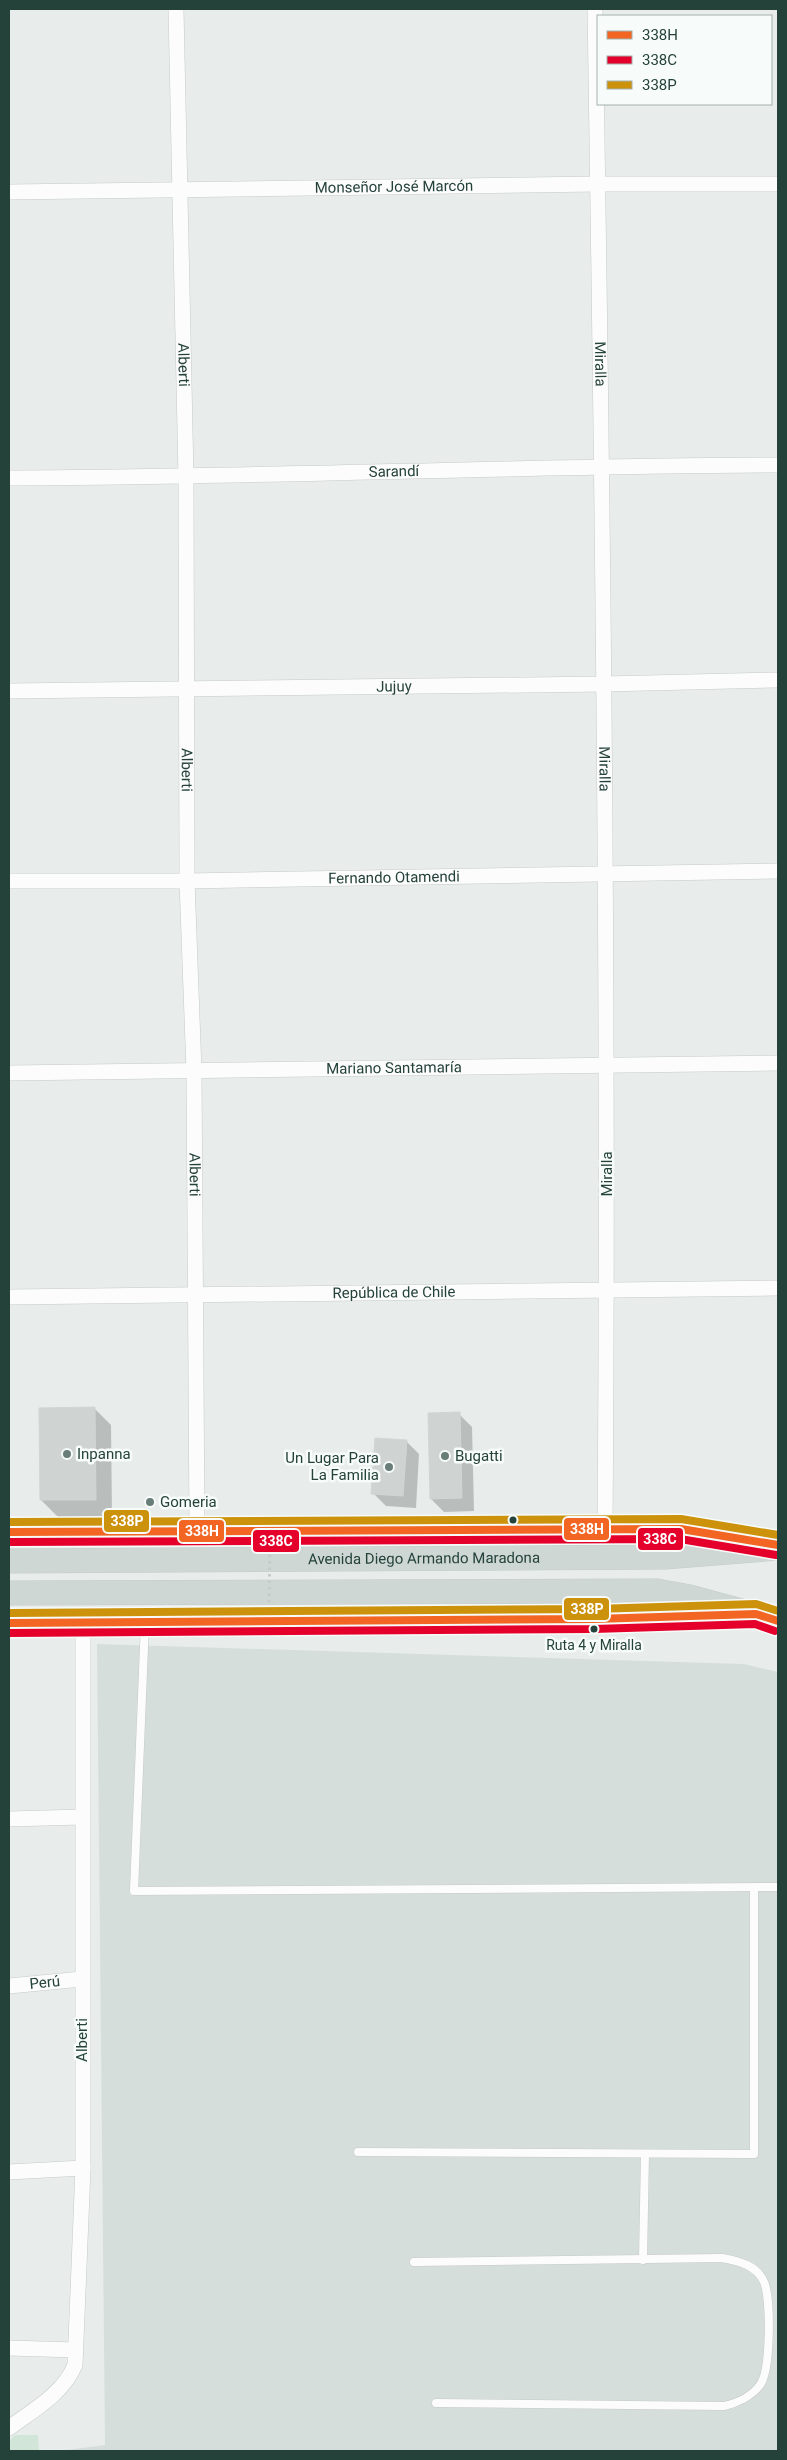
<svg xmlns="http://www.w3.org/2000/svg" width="787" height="2460" font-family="Roboto,sans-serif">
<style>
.built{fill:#d6dedb}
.green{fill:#d1e6d8}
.shadow{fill:#0003}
.building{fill:#cfd4d2;stroke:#d1d6d4}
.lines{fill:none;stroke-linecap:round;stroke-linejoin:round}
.service-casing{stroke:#c5cac8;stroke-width:9}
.minor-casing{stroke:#c5cac8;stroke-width:16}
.tertiary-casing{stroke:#c5cac8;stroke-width:20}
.primary-casing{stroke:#c3ccc9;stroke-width:25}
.service{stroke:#fcfcfc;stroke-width:8}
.minor{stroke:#fcfcfc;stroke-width:15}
.tertiary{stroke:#fcfcfc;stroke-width:19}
.primary{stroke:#cfd7d5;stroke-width:24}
.path-bridge{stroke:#c3ccca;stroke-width:3;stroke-dasharray:2.5 4;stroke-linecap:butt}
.bus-1-casing{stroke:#f7fbf9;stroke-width:11}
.bus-2-casing{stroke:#f7fbf9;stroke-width:11}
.bus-3-casing{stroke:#f7fbf9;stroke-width:11}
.bus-1{stroke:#f26522;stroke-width:8}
.bus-2{stroke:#e4002b;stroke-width:8}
.bus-3{stroke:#cd920c;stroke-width:8}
.poi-dot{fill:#697e78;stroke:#f7fbf9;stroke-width:2}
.bus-dot{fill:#24423a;stroke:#f7fbf9;stroke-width:2}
.labels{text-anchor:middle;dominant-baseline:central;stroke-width:5;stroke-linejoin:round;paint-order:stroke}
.bus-label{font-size:14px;fill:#24423a;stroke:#f7fbf9}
.street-label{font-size:15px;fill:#24423a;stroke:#f7fbf9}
.poi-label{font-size:15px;fill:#24423a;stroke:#f7fbf9;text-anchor:start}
.line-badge{stroke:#f7fbf9;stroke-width:2}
.badge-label{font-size:14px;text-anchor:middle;font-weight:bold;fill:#fff}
</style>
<rect width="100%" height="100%" fill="#e8edeb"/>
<path class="built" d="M97,1644l647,20 34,8v779h-719l46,-6z"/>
<path class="green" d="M15,2435h23l1,16h-30v-10z"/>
<g class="shadow">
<path d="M94,1408l17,17 1,91 -54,1 -17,-17z"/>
<path d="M459,1414l13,13 2,84 -30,1 -13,-13z"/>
<path d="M406,1441l13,13 -3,54 -30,-2 -13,-13z"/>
</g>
<g class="building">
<path d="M95,1407l1,93h-56l-1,-92z"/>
<path d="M460,1412l2,86 -32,1 -2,-86z"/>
<path d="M375,1438l32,2 -4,56 -32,-2z"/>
</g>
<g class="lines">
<defs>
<g id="service">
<path d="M145,1623l-11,268 644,-4"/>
<path d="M358,2152l396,2v-267"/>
<path d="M643,2260l2,-106"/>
<path d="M414,2262l308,-4c16,3 35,7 42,24 7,16 7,88 -4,103 -8,11 -23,18 -36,21l-288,-3"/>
</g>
<g id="minor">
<path id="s1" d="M176,9l10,468 1,404 7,190 3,459"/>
<path id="s2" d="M595,9c8,506 14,1013 10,1520"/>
<path id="s3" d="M9,192l589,-8h180"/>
<path id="s4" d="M9,478c256,-1 513,-12 769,-13"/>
<path id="s5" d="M9,691l595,-7 174,-4"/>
<path id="s6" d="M9,881h178l591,-10"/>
<path id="s7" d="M9,1073l769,-10"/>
<path id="s8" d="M9,1297l769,-9"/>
<path d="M9,1819l73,-2"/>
<path id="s9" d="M9,1986l73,-7"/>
<path d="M9,2172l74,-4"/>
<path d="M9,2348l67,2"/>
<path d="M9,2428c24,-18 54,-34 66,-63l8,-197v-547"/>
</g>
<g id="tertiary">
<path d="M9,1532l672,-3 89,15"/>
<path d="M9,1623l585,-4 143,-4"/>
</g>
<g id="primary">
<path id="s10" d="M9,1561l656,-4 113,-9"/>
<path d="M9,1593l648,-2 33,6 88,24"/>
</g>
</defs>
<use href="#service" class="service-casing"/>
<use href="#minor" class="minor-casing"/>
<use href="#tertiary" class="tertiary-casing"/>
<use href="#primary" class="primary-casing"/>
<use href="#service" class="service"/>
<use href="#minor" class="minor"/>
<use href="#tertiary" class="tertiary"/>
<use href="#primary" class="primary"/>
<path class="path-bridge" d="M269,1609l1,-68"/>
<defs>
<g id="bus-1">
<path d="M9,1532l672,-3 97,16"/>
<path d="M9,1623l585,-4 162,-5 22,7"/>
</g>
<g id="bus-2">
<path d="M9,1542l671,-3 96,16"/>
<path d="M9,1633l585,-4 161,-5 20,7"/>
</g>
<g id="bus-3">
<path d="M9,1522l672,-3 97,16"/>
<path d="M9,1613l585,-4 162,-5 22,7"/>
</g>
</defs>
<use href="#bus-1" class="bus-1-casing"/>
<use href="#bus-2" class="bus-2-casing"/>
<use href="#bus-3" class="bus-3-casing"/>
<use href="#bus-1" class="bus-1"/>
<use href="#bus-2" class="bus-2"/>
<use href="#bus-3" class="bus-3"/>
</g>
<g class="poi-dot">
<circle cx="67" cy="1454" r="5"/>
<circle cx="445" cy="1456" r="5"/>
<circle cx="389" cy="1467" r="5"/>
<circle cx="150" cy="1502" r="5"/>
</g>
<g class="bus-dot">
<circle cx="513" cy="1520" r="4.5"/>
<circle cx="594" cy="1629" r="4.5"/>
</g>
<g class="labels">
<g class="bus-label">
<text x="594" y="1645">Ruta 4 y Miralla</text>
</g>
<g class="street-label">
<text stroke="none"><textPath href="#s3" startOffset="385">Monseñor José Marcón</textPath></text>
<text stroke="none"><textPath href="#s2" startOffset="355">Miralla</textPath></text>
<text stroke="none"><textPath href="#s1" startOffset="356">Alberti</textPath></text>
<text stroke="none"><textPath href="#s4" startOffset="385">Sarandí</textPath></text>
<text stroke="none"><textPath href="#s5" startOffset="385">Jujuy</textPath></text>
<text stroke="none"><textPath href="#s2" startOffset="760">Miralla</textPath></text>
<text stroke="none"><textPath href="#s1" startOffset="761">Alberti</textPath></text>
<text stroke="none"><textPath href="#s6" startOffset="385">Fernando Otamendi</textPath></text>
<text stroke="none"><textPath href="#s7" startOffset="385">Mariano Santamaría</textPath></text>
<text stroke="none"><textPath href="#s1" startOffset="1166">Alberti</textPath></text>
<text transform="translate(607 1174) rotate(-90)">Miralla</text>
<text stroke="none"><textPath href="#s8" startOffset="385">República de Chile</textPath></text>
<text stroke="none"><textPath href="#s10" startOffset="415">Avenida Diego Armando Maradona</textPath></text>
<text stroke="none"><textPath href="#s9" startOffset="36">Perú</textPath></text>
<text transform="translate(82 2040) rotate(-90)">Alberti</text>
</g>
<g class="poi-label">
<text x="77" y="1454">Inpanna</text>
<text x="455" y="1456">Bugatti</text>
<text x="379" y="1458" text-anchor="end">Un Lugar Para<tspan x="379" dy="17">La Familia</tspan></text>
<text x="160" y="1502">Gomeria</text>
</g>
</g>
<g class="line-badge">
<rect x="103" y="1509" width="47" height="24" rx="5" fill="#cd920c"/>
<rect x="563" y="1517" width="47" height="24" rx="5" fill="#f26522"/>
<rect x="178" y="1519" width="47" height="24" rx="5" fill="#f26522"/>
<rect x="637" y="1527" width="47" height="24" rx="5" fill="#e4002b"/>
<rect x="252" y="1529" width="48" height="24" rx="5" fill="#e4002b"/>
<rect x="563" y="1597" width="47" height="24" rx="5" fill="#cd920c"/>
</g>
<g class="badge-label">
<text x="127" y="1526">338P</text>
<text x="587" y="1534">338H</text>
<text x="202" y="1536">338H</text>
<text x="660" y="1544">338C</text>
<text x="276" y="1546">338C</text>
<text x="587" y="1614">338P</text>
</g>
<rect width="787" height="2460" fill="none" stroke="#24423a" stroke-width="20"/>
<rect x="597" y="15" width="175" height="90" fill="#f7fbf9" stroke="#a3b1ad"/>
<rect x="607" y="31" width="25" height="8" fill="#f26522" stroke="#a3b1ad"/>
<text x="642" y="40" font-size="15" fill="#24423a">338H</text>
<rect x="607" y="56" width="25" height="8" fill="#e4002b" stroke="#a3b1ad"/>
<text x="642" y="65" font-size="15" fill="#24423a">338C</text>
<rect x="607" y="81" width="25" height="8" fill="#cd920c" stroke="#a3b1ad"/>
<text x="642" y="90" font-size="15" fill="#24423a">338P</text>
</svg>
